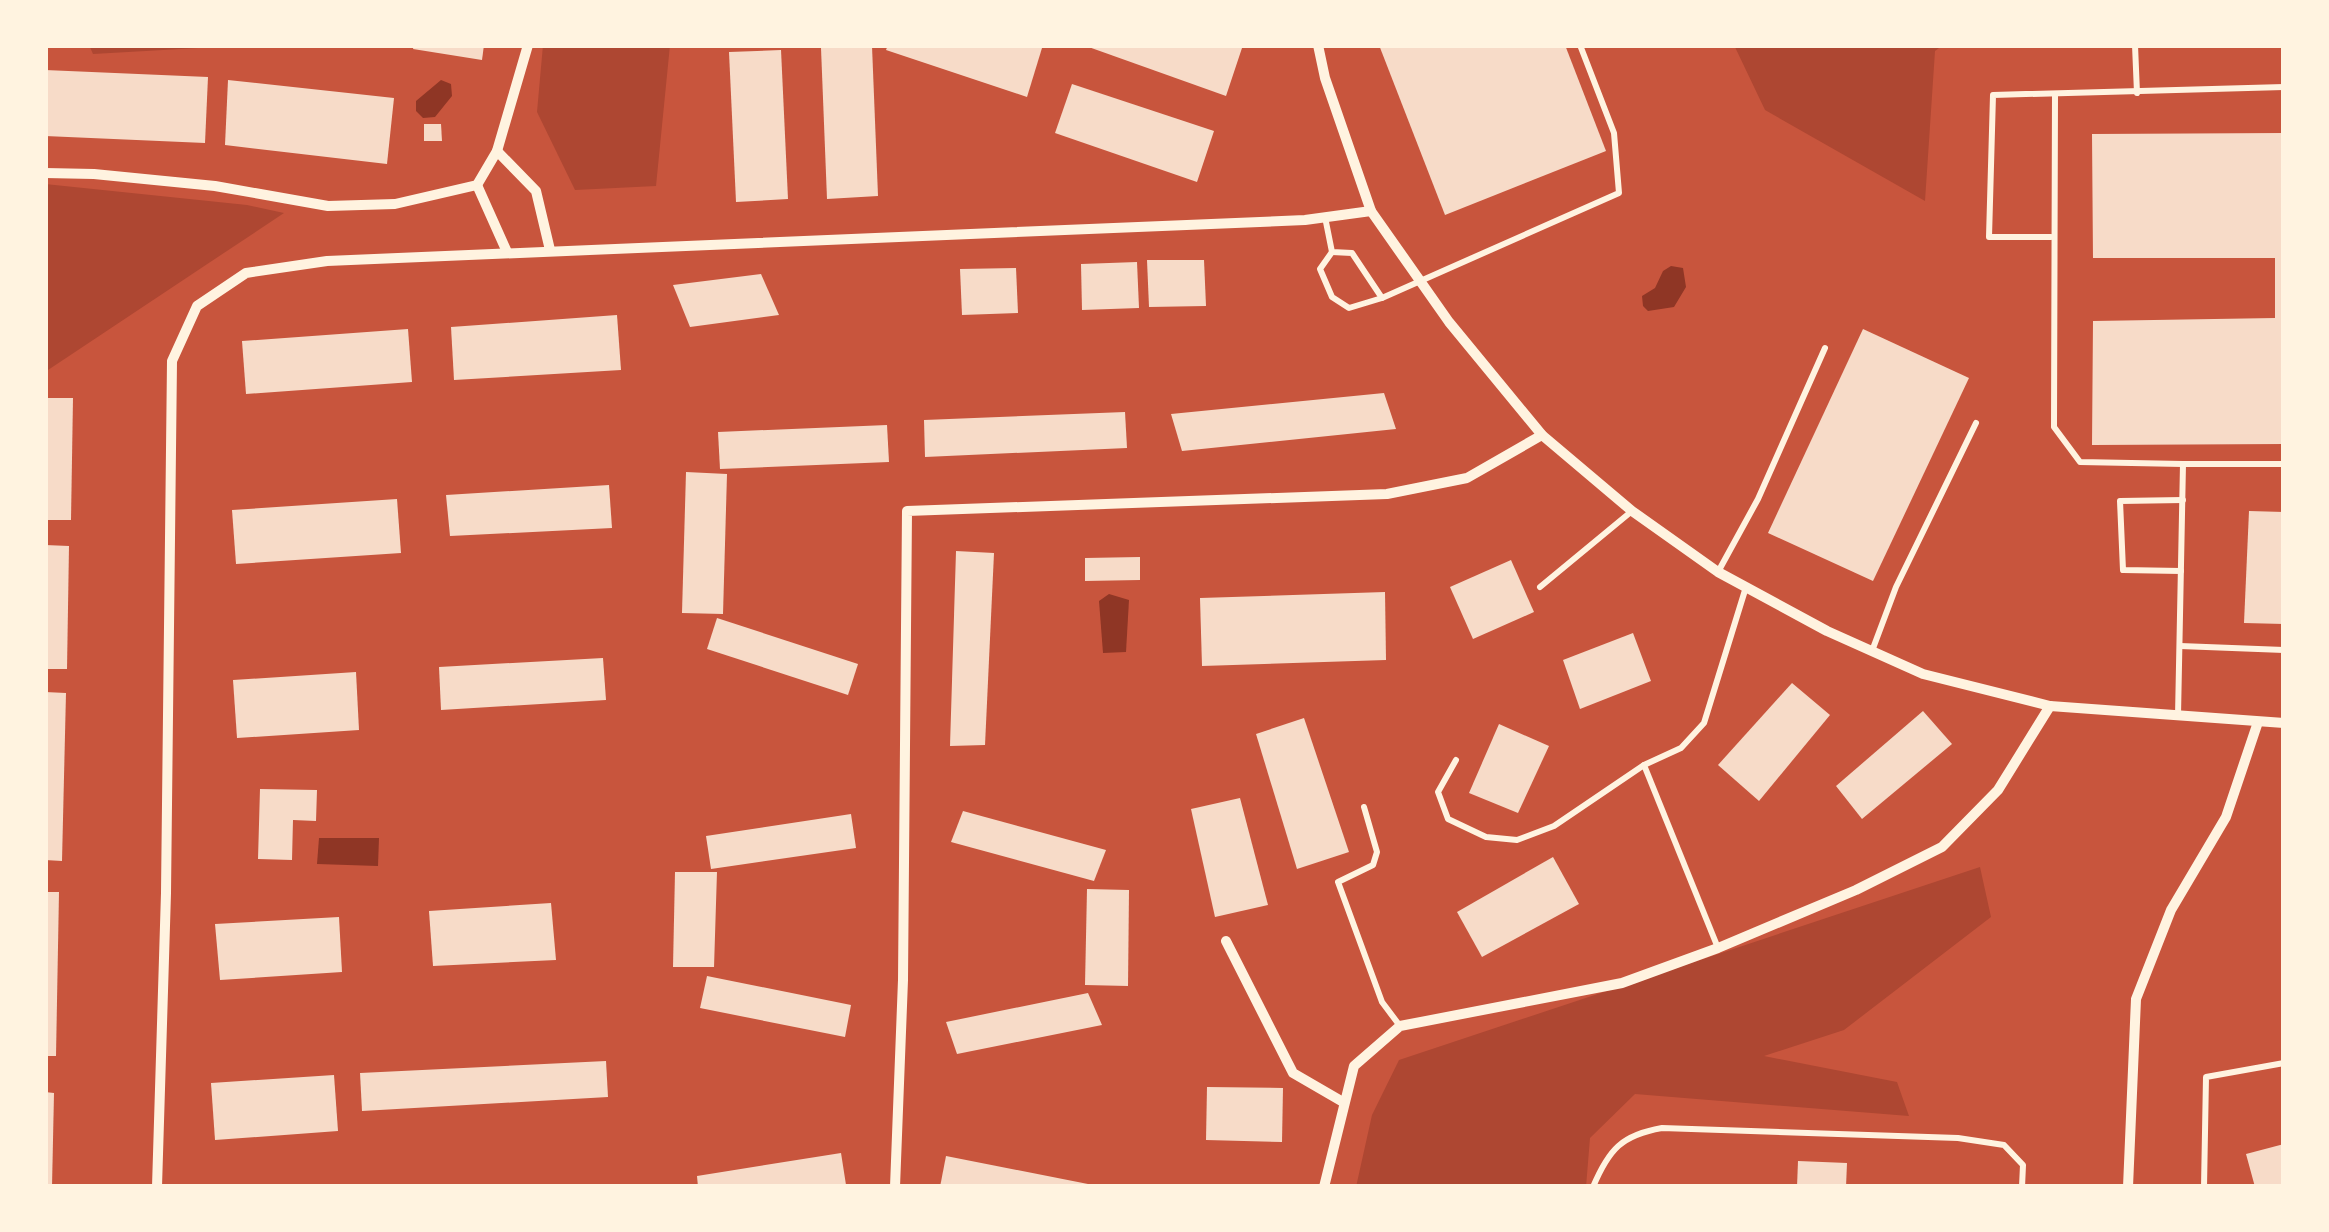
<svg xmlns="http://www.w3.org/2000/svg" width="2329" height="1232" font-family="Manrope,sans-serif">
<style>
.green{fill:#ae4732}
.water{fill:#8f3625}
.building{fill:#f7dbc8}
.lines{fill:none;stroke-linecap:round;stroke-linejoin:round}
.service{stroke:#fff3e0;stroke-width:6}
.minor{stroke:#fff3e0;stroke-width:10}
</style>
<rect width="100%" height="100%" fill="#c8553d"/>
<g class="green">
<path d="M89,45h162l-158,9z"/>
<path d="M543,45h127l-14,141 -81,4 -38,-78z"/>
<path d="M1734,45h209l-8,6 -10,150 -160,-91z"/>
<path d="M45,184l202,21 37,8 -239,159z"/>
<path d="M1980,867l11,50 -147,113 -80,26 133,26 12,34 -274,-22 -45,44 -4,49h-230l16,-72 27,-55z"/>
</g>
<g class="water">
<path d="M441,80l10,4 1,12 -17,21 -12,1 -7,-7v-10z"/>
<path d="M1671,266l12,2 3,19 -12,20 -26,4 -5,-5 -1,-10 13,-8 8,-17z"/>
<path d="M1109,594l20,6 -3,52 -23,1 -4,-52z"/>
<path d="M319,838h60l-1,28 -61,-2z"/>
</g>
<g class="building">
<path d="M414,45h70l-2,15 -69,-11z"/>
<path d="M888,45h145l9,3 -15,49 -141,-47z"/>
<path d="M1083,45h160l-17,51z"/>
<path d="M1379,45h186l41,106 -161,64z"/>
<path d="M872,46l6,150 -51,3 -6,-151z"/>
<path d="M781,50l7,149 -52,3 -7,-150z"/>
<path d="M45,70l163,7 -3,66 -160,-7z"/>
<path d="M228,80l166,18 -7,66 -162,-19z"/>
<path d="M1072,84l142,47 -17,51 -142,-49z"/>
<path d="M424,124h17l1,17h-18z"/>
<path d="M2284,133v311l-192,1 1,-124 182,-3v-60h-182l-1,-124z"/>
<path d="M1147,260h57l2,46 -57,1z"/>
<path d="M1137,262l2,46 -57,2 -1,-46z"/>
<path d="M1016,268l2,45 -56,2 -2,-46z"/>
<path d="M761,274l18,41 -89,12 -17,-42z"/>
<path d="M617,315l4,55 -167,10 -3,-53z"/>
<path d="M408,329l4,53 -166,12 -4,-53z"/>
<path d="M1863,329l106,49 -96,203 -105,-48z"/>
<path d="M1384,393l12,36 -214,22 -11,-37z"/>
<path d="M45,398h28l-2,122h-26z"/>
<path d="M1125,412l2,36 -202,9 -1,-37z"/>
<path d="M887,425l2,37 -169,7 -2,-37z"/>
<path d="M686,472l41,2 -4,140 -41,-1z"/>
<path d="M609,485l3,43 -162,8 -4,-41z"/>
<path d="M397,499l4,54 -165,11 -4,-54z"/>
<path d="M2249,511l35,1v112l-40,-1z"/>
<path d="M45,545l24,1 -2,123h-22z"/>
<path d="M956,551l38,2 -9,192 -35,1z"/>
<path d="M1140,557v23l-55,1v-23z"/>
<path d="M1511,560l23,52 -61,27 -23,-52z"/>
<path d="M1385,592l1,68 -184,6 -2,-68z"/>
<path d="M717,618l141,46 -10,31 -141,-46z"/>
<path d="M1633,633l18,48 -71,28 -17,-49z"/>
<path d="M603,658l3,42 -165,10 -2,-43z"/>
<path d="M356,672l3,58 -122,8 -4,-58z"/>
<path d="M1792,683l38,32 -71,86 -41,-36z"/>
<path d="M45,692l21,1 -4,168 -17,-1z"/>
<path d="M1923,711l29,33 -90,75 -26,-33z"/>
<path d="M1304,718l45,134 -52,17 -41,-135z"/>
<path d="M1499,724l50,22 -31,67 -49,-20z"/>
<path d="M260,789l57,1 -1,31 -23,-1 -1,40 -34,-1z"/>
<path d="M1240,798l28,107 -53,12 -24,-108z"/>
<path d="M963,811l143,39 -12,31 -143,-39z"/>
<path d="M851,814l5,34 -145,21 -5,-33z"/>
<path d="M1553,857l26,47 -97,53 -25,-45z"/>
<path d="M675,872h42l-3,95h-41z"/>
<path d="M1087,889l42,1 -1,96 -43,-1z"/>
<path d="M45,892h14l-3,164h-11z"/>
<path d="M551,903l5,57 -123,6 -4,-55z"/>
<path d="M339,917l3,55 -122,8 -5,-56z"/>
<path d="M707,976l144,29 -6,32 -145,-29z"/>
<path d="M1088,993l14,32 -145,29 -11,-32z"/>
<path d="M606,1061l2,36 -246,14 -2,-38z"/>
<path d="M334,1075l4,56 -123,9 -4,-57z"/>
<path d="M1207,1087l76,1 -1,54 -76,-2z"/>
<path d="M45,1092l9,1 -2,94h-7z"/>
<path d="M2284,1144v43h-29l-9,-33z"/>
<path d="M841,1153l5,32 -148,2 -1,-11z"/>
<path d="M946,1156l147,29v2h-153z"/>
<path d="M1798,1161l49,2 -1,24h-49z"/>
</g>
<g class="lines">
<g class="service">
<path d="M2135,45l2,48"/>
<path d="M2055,94l-1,333 26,35 103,2"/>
<path d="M1325,217l7,35 20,1 30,45 237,-105 -5,-60 -34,-88"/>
<path d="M2051,237h-62l4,-142 291,-8"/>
<path d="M1332,252l-12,17 12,28 17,11 33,-10"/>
<path d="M2181,571l-58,-1 -3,-69 63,-1"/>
<path d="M1718,572l40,-73 67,-151"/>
<path d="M1540,587l92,-76"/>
<path d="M2180,646l104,4"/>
<path d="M1872,651l24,-64 80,-164"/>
<path d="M2178,716l5,-252h101"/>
<path d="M1456,760l-18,32 10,27 38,18 31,3 37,-14 90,-61 37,-17 23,-25 42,-136"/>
<path d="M1644,765l74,183"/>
<path d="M1364,807l13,45 -4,13 -35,17 44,120 18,24"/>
<path d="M1593,1187c16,-38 29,-52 69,-59l296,10 46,7 19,20 -1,22"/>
<path d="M2204,1187l2,-110 78,-14"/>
</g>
<g class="minor">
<path d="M1318,45l7,33 46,133 78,111 93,113 90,76 86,61 109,59 96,43 127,32 234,17"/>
<path d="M497,151l39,40 14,59"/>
<path d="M45,173l49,1 121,12 113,20 67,-2 82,-19 20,-34 31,-106"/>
<path d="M477,185l30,67"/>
<path d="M1226,941l67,132 50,29"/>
<path d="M157,1187l9,-294 6,-532 25,-55 49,-33 81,-12 978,-41 66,-9"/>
<path d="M895,1187l8,-207 4,-469 480,-17 80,-16 75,-43"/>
<path d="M1324,1187l30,-121 46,-40 222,-43 96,-35 138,-58 86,-43 56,-57 52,-84"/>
<path d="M2128,1187l8,-188 35,-89 55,-93 32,-95"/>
</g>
</g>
<rect width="2329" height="1232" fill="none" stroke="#fff3e0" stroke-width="96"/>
</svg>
